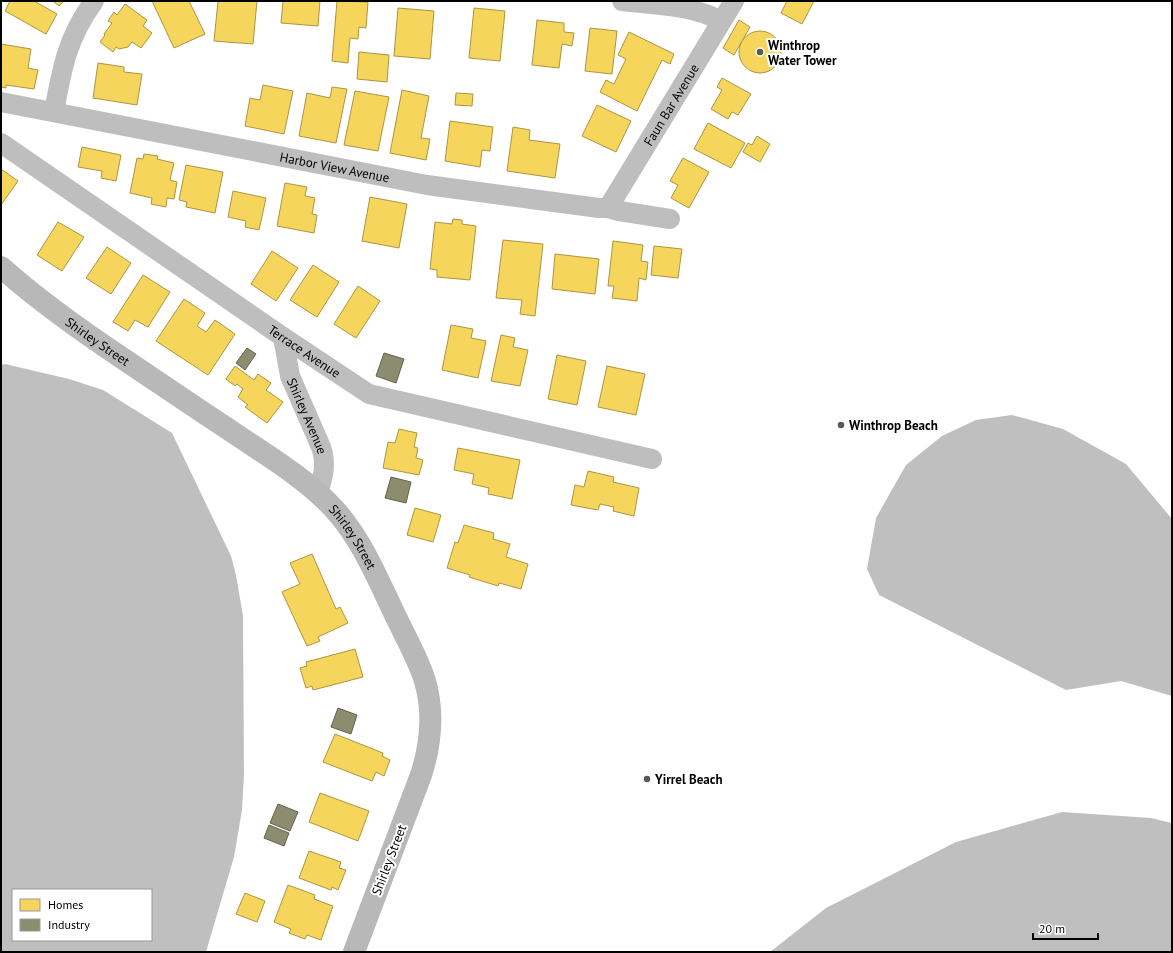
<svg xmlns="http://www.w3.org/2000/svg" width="1173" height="953" font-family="'PT Sans',sans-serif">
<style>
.water{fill:#bfbfbf;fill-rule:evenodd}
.homes{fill:#f6d55c;stroke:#ac9540}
.industry{fill:#8c8c6e;stroke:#62624d}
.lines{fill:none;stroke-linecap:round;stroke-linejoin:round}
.street{stroke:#bebebe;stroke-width:20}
.secondary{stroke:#b8b8b8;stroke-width:22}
.poi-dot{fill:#595959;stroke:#fff;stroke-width:1.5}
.labels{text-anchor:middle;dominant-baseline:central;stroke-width:4;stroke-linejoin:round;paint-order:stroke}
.poi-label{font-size:13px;font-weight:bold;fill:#000;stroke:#fff;text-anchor:start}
.street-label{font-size:13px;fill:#000;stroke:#fff}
</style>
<rect width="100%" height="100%" fill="#fff"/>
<g class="water">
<path d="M5,364l64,15 34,11 69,43 59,123 5,19 7,41 1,158 -2,36 -8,47 -28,95h-205v-587zM13,890h138v50h-138z"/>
<path d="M1012,415l51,14 63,35 46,55v177l-51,-15 -55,9 -187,-95 -12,-26 9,-51 30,-53 36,-29 34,-16z"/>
<path d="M1062,812l89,6 21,5v129h-402l56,-44 130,-66z"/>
</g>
<g class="homes">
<path d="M10,1h24l23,13 -11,20 -41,-23z"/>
<path d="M53,1h11l-5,5z"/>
<path d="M152,1h37l16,33 -31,14z"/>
<path d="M218,1h39l-4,43 -39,-3z"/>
<path d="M283,1h37l-2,25 -37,-3z"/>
<path d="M337,1l31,1 -2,26 -7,-1 -1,12 -8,-1 -2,25 -16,-2z"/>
<path d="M787,1h27l-12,23 -21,-11z"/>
<path d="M125,4l22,16 -4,6 9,7 -11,15 -9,-6 -4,5 -9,2 -3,-2 -3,5 -13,-10 5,-7 -1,-1 8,-11 -4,-2 6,-9 3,3z"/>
<path d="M398,8l36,3 -4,48 -36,-3z"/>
<path d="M474,8l31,3 -5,50 -31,-3z"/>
<path d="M537,20l27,3v9l10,1 -2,13 -10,-2 -3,24 -27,-3z"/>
<path d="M739,20l11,7 -16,28 -11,-7z"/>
<path d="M590,28l27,3 -5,43 -27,-3z"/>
<circle cx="760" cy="52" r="21"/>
<path d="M629,32l45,22 -4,10 -8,-4 -25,51 -37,-19 6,-12 8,4 12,-25 -8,-4z"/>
<path d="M1,44l30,5 -3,19 10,2 -4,19 -28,-4v3l-5,-1z"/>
<path d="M359,52l30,3 -2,27 -30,-3z"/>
<path d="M98,63l26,4v5l18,2 -5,31 -44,-7z"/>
<path d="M722,78l29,16 -13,21 -6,-3 -4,7 -17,-10 11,-19 -5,-3z"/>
<path d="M263,85l30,6 -9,43 -39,-8 5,-28 10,2z"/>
<path d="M332,87l15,2 -11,54 -37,-7 8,-43 23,5z"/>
<path d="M402,90l27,6 -8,42 9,1 -4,21 -36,-7z"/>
<path d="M355,91l34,6 -11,54 -34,-6z"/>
<path d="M456,93l17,1 -1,12 -17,-1z"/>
<path d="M597,105l34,16 -15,31 -34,-16z"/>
<path d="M450,121l43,6 -3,24 -8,-1 -2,17 -35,-6z"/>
<path d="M708,123l37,20 -14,25 -37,-19z"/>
<path d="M513,127l17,3 -1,10 31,4 -5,34 -48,-7z"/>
<path d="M757,136l13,8 -10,18 -17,-10 5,-9 4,2z"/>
<path d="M82,147l39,8 -5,26 -15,-3 1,-7 -24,-4z"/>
<path d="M144,154l14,2 -1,3 17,4 -4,17 7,2 -3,17 -7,-1 -1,9 -15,-3 1,-6 -22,-5 7,-35 6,1z"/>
<path d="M683,158l26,14 -20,36 -18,-10 7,-13 -8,-4z"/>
<path d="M186,165l37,7 -8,41 -29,-6 1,-5 -8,-2z"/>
<path d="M1,169l17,12 -17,24z"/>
<path d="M285,183l22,4 -2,9 10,2 -3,16 5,1 -3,18 -37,-7z"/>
<path d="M233,191l33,7 -7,32 -14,-3 1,-6 -18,-4z"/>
<path d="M370,197l37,7 -8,44 -37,-7z"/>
<path d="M453,219l9,1v4l14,2 -6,54 -33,-3v-7l-7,-1 5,-47 17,2z"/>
<path d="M58,222l26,15 -22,34 -25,-16z"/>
<path d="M503,240l40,4 -8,72 -15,-2 2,-14 -26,-2z"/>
<path d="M613,241l30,4 -2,16 7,1 -2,18 -7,-2 -2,23 -25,-3 2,-12h-6z"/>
<path d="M654,246l28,3 -4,29 -27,-3z"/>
<path d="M107,247l24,16 -20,31 -25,-16z"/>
<path d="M272,251l26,17 -22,33 -25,-17z"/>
<path d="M555,254l44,5 -4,35 -43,-5z"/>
<path d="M313,265l26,17 -22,35 -27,-17z"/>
<path d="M143,275l27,17 -22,35 -13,-7 -7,11 -15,-9z"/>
<path d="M358,286l22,15 -24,37 -22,-14z"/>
<path d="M184,299l21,14 -8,13 9,6 9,-12 20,14 -27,41 -52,-34z"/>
<path d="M451,325l22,4 -2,9 15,3 -8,37 -36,-8z"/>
<path d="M501,335l14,3 -2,9 15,3 -8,36 -29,-5z"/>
<path d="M557,355l29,6 -9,44 -29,-6z"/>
<path d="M235,366l19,14 4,-6 13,9 -5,7 17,12 -16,21 -22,-16 3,-2 -10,-8 5,-8 -6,-5 -2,2 -9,-7z"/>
<path d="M607,366l38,8 -9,41 -38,-8z"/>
<path d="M399,429l18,4 -3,14 4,1 -2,10 7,2 -4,15 -36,-7 5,-26 7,1z"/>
<path d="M458,448l62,12 -8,39 -24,-5 1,-6 -17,-4 2,-10 -20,-4z"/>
<path d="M588,471l26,6 -1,5 26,6 -5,28 -21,-5 1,-4 -14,-3 -2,6 -27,-5 4,-20 9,2z"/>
<path d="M415,508l26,7 -8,27 -26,-7z"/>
<path d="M464,525l30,8 -1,6 17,5 -4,13 22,7 -7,25 -22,-6 -1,3 -29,-9 1,-2 -23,-7 8,-26 3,1z"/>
<path d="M312,554l24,55 4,-2 8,16 -30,14 2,4 -13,5 -25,-54 18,-8 -10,-21z"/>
<path d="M355,649l8,28 -50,13 -1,-4 -6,2 -6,-20 7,-2 -1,-4z"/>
<path d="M335,734l48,19 -1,3 8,4 -6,16 -8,-4 -4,9 -49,-19z"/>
<path d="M320,793l49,18 -11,30 -49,-19z"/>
<path d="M309,851l32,11 -2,6 7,2 -8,20 -6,-3 -1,3 -32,-12z"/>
<path d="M288,885l27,10 -1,4 19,7 -12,34 -14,-5 -2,4 -16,-6 2,-4 -17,-7z"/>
<path d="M245,893l20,8 -8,21 -21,-8z"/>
</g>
<g class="industry">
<path d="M247,348l9,6 -11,16 -9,-7z"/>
<path d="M384,353l20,6 -8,24 -20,-7z"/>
<path d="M391,477l20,5 -5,21 -21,-5z"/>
<path d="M338,708l19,7 -6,19 -20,-7z"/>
<path d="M278,804l20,8 -8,19 -20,-8z"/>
<path d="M269,825l20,8 -5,13 -20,-8z"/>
</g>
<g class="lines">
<g class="street">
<path d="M622,1c32,4 72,4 99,20"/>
<path id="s1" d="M1,102l426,83 172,23h9l11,3 51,8"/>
<path d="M54,112c8,-44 13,-74 40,-111"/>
<path id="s2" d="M1,143l282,194 86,57 283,65"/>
<path id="s3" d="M608,208l126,-207"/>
<path id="s4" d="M283,337l7,39 31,71c6,17 2,30 -3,47"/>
</g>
<path class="secondary" id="s5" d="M1,267c38,34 79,63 121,91 36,24 72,49 109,73 35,24 75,47 104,79 29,32 45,75 64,113 9,19 20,38 26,58 9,31 6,63 -4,94l-67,177"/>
</g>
<g class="poi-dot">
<circle cx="760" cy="52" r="4"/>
<circle cx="841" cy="425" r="4"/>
<circle cx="647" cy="779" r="4"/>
</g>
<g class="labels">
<g class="poi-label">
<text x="768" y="45">Winthrop<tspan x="768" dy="15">Water Tower</tspan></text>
<text x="849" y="425">Winthrop Beach</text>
<text x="655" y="779">Yirrel Beach</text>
</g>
<g class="street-label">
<text stroke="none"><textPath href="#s3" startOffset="121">Faun Bar Avenue</textPath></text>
<text stroke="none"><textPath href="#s1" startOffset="340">Harbor View Avenue</textPath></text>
<text stroke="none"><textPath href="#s5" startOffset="122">Shirley Street</textPath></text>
<text stroke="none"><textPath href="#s2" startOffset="368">Terrace Avenue</textPath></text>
<text stroke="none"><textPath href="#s4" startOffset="83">Shirley Avenue</textPath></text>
<text stroke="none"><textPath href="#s5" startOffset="446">Shirley Street</textPath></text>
<text transform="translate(389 860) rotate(-69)">Shirley Street</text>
</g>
</g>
<rect width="1173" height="953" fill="none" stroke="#000000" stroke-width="4"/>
<rect x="12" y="889" width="140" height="52" fill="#ffffff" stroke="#999999"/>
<rect x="20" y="899" width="20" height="12" fill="#f6d55c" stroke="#999999"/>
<text x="48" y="909" font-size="12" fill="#000000">Homes</text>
<rect x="20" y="919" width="20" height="12" fill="#8c8c6e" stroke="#999999"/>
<text x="48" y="929" font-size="12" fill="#000000">Industry</text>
<path d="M1033 933v6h65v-6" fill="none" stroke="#000000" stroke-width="2"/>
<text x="1039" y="933" font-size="12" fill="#000000" stroke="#ffffff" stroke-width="3" paint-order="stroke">20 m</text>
</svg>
